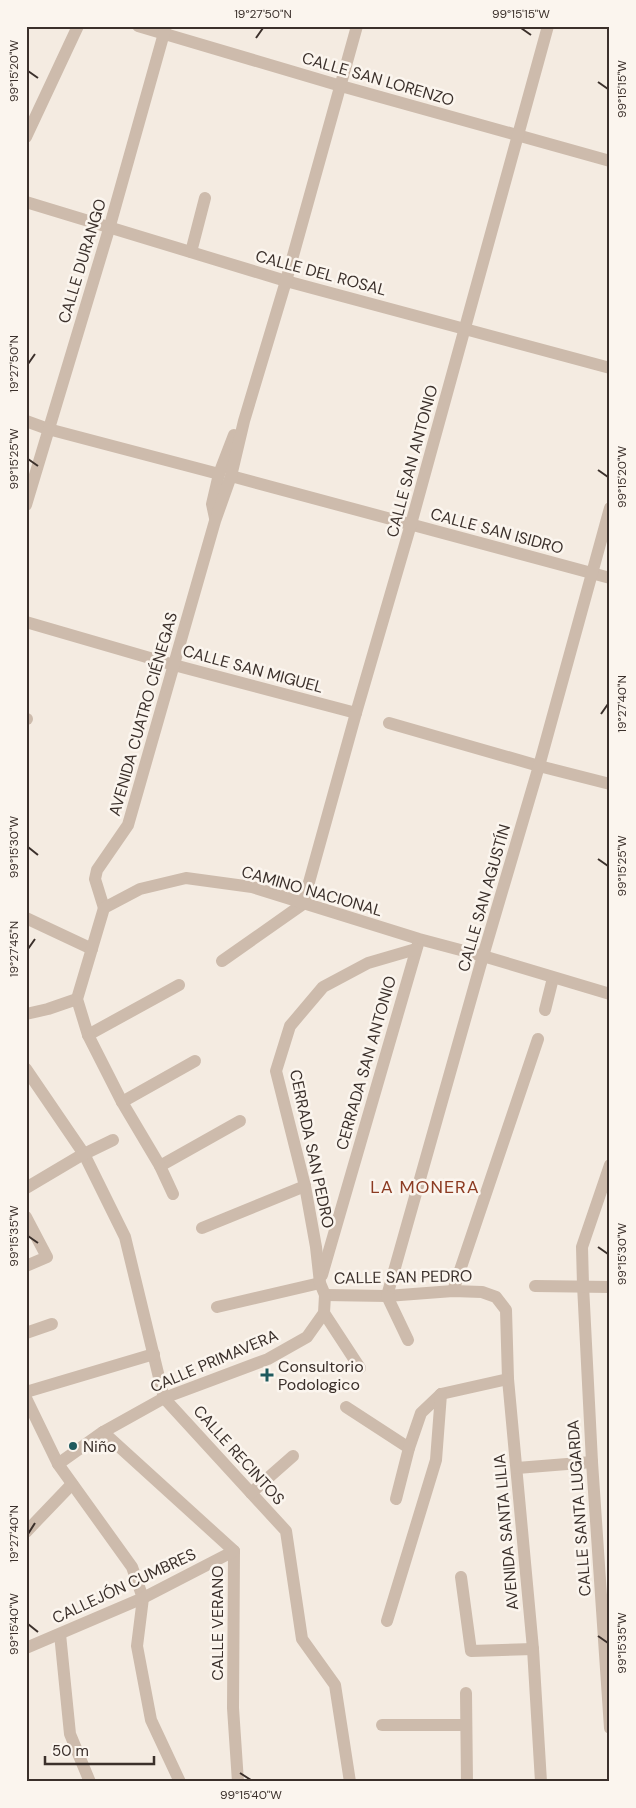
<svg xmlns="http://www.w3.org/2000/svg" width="636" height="1808" font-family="'DM Sans',sans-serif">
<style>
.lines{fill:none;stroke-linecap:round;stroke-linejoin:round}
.minor{stroke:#cdbbac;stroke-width:12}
.ticks{fill:none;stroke:#3b302b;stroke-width:2}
.poi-dot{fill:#1f5a5e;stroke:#fbf5ee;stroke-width:2}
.labels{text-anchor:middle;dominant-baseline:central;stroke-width:5;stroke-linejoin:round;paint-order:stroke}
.street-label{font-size:16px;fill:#3b302b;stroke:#fbf5ee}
.poi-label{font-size:16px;fill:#3b302b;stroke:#fbf5ee;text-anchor:start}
.neighbourhood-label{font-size:18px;letter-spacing:1px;fill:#8c3b22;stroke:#fbf5ee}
.neatline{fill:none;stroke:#3b302b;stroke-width:2}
.ticks-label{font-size:12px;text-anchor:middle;fill:#3b302b}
</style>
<rect width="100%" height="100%" fill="#f4ebe1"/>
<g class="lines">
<g class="minor">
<path d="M138,26l203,60 269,75"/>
<path d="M26,137l52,-111"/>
<path d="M26,202l260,79 324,87"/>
<path d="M191,252l14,-54"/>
<path d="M26,421l22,8 171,45"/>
<path d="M231,476l379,102"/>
<path d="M26,505l83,-276 57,-203"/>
<path d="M215,518l-3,-14 7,-30 15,-39"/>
<path d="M26,622l148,43 182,48"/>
<path d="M26,719h1"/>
<path d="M389,723l150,43 71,18"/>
<path d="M104,908l-9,-29 2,-9 31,-45 87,-304 16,-45 13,-55 42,-140 71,-255"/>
<path d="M26,918l66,31"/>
<path d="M222,961l81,-57 53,-191 55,-189 137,-498"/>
<path d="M545,1010l8,-32"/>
<path d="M26,1014l22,-5 29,-10"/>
<path d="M88,1035l91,-50"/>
<path d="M26,1069l58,85 41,83 39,161 122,133 16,108 33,46 15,97"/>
<path d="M122,1102l73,-41"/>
<path d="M610,1165l-28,82 1,38 9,177 18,266"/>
<path d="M160,1166l80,-45"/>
<path d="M26,1188l54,-32 33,-16"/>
<path d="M173,1194l-13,-28 -38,-64 -34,-67 -11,-36 27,-91 36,-19 46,-11 66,9 167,52 64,17 127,38"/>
<path d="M26,1217l21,40 -21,9"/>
<path d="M202,1228l103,-42"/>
<path d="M322,1275l96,-331"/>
<path d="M535,1286l75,1"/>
<path d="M453,1291l85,-252"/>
<path d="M325,1295l62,1 66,-5 29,1 14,5 10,13 2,69 25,270 8,133"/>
<path d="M387,1296l96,-340 56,-190 71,-258"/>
<path d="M387,1296l21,44"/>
<path d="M217,1307l103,-24"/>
<path d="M324,1313l36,55"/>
<path d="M26,1333l26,-9"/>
<path d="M26,1392l128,-38"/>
<path d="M441,1394l67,-15"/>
<path d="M26,1398l32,66 74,103 11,31 -6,48 14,74 29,62"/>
<path d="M346,1407l63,41"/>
<path d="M103,1432l131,119 -1,157 5,74"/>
<path d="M58,1464l45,-32 61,-34 104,-39 39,-22 17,-24 1,-18 -5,-12 -4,-36 -11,-61 -29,-115 14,-45 33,-39 45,-24 48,-14"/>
<path d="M517,1468l75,-6"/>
<path d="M251,1493l42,-37"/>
<path d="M396,1499l13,-51 12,-35 20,-19"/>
<path d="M26,1532l46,-48"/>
<path d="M461,1577l10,74 62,-2"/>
<path d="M387,1621l49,-161 5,-66"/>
<path d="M60,1634l10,100 20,48"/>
<path d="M26,1648l117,-50 91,-47"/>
<path d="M466,1693l1,89"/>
<path d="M382,1725h84"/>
</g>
</g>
<path class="ticks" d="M521,28l10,7M256,38l7,-10M28,71l10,7M598,82l10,7M28,364l7,-10M28,459l10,7M598,470l10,7M601,714l7,-10M28,847l10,8M598,859l10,7M28,949l7,-10M28,1236l10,7M598,1247l10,7M28,1534l7,-11M28,1624l10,8M598,1636l10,7M240,1773l11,7"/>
<g class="poi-dot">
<path d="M264.5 1367.5h5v5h5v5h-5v5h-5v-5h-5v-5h5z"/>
<circle cx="73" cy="1446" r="5"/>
</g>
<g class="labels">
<g class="street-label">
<text transform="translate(378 79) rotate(16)">CALLE SAN LORENZO</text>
<text transform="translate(82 261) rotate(-73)">CALLE DURANGO</text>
<text transform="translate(321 273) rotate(15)">CALLE DEL ROSAL</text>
<text transform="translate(412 461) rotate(-75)">CALLE SAN ANTONIO</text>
<text transform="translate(497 531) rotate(15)">CALLE SAN ISIDRO</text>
<text transform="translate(253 669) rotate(15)">CALLE SAN MIGUEL</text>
<text transform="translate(143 714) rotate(-74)">AVENIDA CUATRO CIÉNEGAS</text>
<text transform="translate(312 891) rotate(16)">CAMINO NACIONAL</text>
<text transform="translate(484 898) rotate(-74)">CALLE SAN AGUSTÍN</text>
<text transform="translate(366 1063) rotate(-74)">CERRADA SAN ANTONIO</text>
<text transform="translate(312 1149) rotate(78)">CERRADA SAN PEDRO</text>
<text transform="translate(403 1277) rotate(-1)">CALLE SAN PEDRO</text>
<text transform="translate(214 1361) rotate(-23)">CALLE PRIMAVERA</text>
<text transform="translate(239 1455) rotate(48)">CALLE RECINTOS</text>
<text transform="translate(579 1508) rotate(-94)">CALLE SANTA LUGARDA</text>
<text transform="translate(506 1532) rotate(-95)">AVENIDA SANTA LILIA</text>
<text transform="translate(124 1586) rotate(-25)">CALLEJÓN CUMBRES</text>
<text transform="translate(217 1623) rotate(-90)">CALLE VERANO</text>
</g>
<g class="poi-label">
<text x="278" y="1366">Consultorio<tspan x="278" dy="18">Podologico</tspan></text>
<text x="83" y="1446">Niño</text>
</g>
<g class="neighbourhood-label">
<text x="425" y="1187">LA MONERA</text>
</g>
</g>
<rect width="636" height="1808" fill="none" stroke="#fbf5ee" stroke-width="55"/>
<path d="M45 1756v8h109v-8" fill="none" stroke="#3b302b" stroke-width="2.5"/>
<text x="52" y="1756" font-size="15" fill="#3b302b" stroke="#fbf5ee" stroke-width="4" paint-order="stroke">50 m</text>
<rect x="28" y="28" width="580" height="1752" class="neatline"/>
<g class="ticks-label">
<text x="263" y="18">19°27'50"N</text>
<text x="521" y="18">99°15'15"W</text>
<text transform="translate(14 71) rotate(-90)" y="4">99°15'20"W</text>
<text transform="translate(622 89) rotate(-90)" y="4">99°15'15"W</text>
<text transform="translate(14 364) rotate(-90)" y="4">19°27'50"N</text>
<text transform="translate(14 459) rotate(-90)" y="4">99°15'25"W</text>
<text transform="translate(622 477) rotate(-90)" y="4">99°15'20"W</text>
<text transform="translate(622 704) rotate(-90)" y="4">19°27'40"N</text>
<text transform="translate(14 847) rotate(-90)" y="4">99°15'30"W</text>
<text transform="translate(622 866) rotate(-90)" y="4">99°15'25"W</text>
<text transform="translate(14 949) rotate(-90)" y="4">19°27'45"N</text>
<text transform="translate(14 1236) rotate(-90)" y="4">99°15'35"W</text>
<text transform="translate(622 1254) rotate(-90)" y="4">99°15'30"W</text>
<text transform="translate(14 1534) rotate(-90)" y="4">19°27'40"N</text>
<text transform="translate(14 1624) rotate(-90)" y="4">99°15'40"W</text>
<text transform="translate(622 1643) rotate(-90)" y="4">99°15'35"W</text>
<text x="251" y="1799">99°15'40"W</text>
</g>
</svg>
